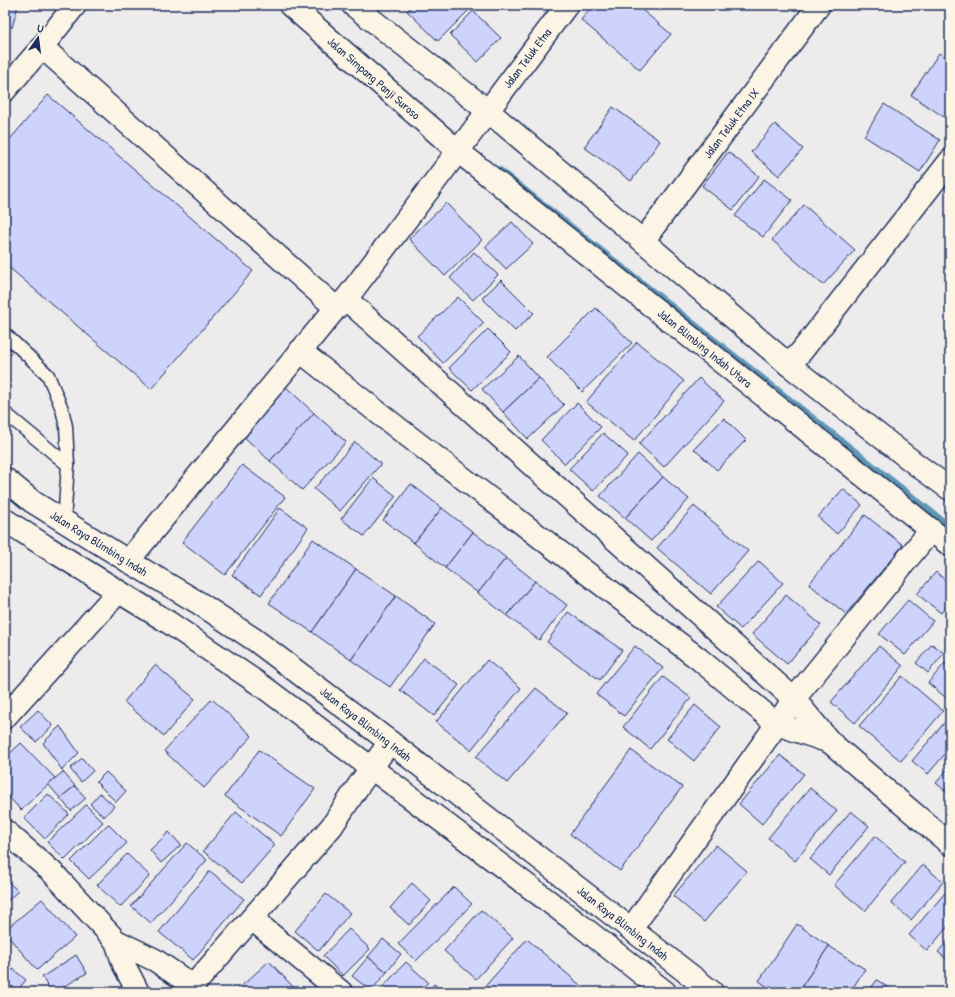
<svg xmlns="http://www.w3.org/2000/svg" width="955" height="997" font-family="'Patrick Hand',sans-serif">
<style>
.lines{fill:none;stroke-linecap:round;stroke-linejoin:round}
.stream{stroke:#6097b4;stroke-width:7}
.building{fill:#ced3fb;stroke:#1b2f5e}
.lane-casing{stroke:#1b2f5e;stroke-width:15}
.street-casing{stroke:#1b2f5e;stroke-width:25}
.lane{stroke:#fcf5e5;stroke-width:12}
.street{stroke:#fcf5e5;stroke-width:22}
.labels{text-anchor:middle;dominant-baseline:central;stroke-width:3;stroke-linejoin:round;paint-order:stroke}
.street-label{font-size:12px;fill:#1b2f5e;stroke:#fcf5e5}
</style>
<rect width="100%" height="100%" fill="#eeebec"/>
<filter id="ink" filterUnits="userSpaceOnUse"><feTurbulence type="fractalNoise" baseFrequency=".025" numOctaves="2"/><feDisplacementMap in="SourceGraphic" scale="8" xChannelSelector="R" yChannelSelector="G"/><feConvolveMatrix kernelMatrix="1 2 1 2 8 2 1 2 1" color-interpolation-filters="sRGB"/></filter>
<g filter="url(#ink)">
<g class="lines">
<path class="stream" d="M499,170l451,357"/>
</g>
<g class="building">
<path d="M5,5h13l-6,23 -7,-7z"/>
<path d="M413,5h61l-36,36 -31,-30z"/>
<path d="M593,5h43l35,29 -31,36 -59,-50z"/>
<path d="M654,5h12l-5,6z"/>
<path d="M473,11l28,27 -23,24 -28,-27z"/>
<path d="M939,53l11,7v61l-39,-26z"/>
<path d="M48,95l205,176 -102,118 -146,-125v-119z"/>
<path d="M884,104l56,36 -20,32 -56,-36z"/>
<path d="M613,107l47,34 -29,40 -47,-34z"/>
<path d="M775,124l28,25 -24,27 -28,-24z"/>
<path d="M728,152l31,24 -26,34 -31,-24z"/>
<path d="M764,179l28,21 -29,37 -28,-21z"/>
<path d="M446,203l36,37 -37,36 -36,-37z"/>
<path d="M804,205l51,45 -32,35 -51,-45z"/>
<path d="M512,222l21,22 -27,25 -21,-22z"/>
<path d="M474,252l24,23 -25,25 -23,-22z"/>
<path d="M501,280l33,33 -19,18 -33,-33z"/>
<path d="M458,297l26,26 -41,40 -26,-27z"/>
<path d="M596,308l36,35 -50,49 -35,-35z"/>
<path d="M488,329l23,23 -39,38 -23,-22z"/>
<path d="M637,342l47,39 -50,60 -48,-39z"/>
<path d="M519,356l20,22 -36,34 -21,-23z"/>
<path d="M539,378l25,27 -36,34 -25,-27z"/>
<path d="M699,378l25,23 -60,66 -25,-23z"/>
<path d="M285,386l29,27 -44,48 -29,-27z"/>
<path d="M577,403l24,24 -36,37 -24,-24z"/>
<path d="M314,413l32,29 -44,48 -32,-29z"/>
<path d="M724,418l22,22 -29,30 -23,-21z"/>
<path d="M603,433l25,22 -35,36 -24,-22z"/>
<path d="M355,442l26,22 -41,47 -26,-22z"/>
<path d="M638,454l25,23 -38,41 -25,-22z"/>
<path d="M242,465l43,32 -60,78 -43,-33z"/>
<path d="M663,477l26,22 -38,42 -26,-23z"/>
<path d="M373,478l23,18 -32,40 -23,-17z"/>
<path d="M411,484l31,24 -28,35 -31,-23z"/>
<path d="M843,489l19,16 -25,29 -19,-17z"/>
<path d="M694,506l54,45 -37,43 -54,-46z"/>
<path d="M280,508l28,20 -47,67 -29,-20z"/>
<path d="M442,508l31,24 -28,36 -31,-25z"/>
<path d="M865,515l38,30 -57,69 -37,-30z"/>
<path d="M473,532l33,26 -28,35 -33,-25z"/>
<path d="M313,539l43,30 -44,63 -43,-29z"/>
<path d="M506,558l29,23 -28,35 -29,-23z"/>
<path d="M759,561l24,22 -42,46 -25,-22z"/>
<path d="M356,569l40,27 -45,64 -39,-28z"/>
<path d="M936,572l14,12v18l-9,11 -24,-19z"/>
<path d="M535,581l32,24 -28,35 -32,-24z"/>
<path d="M786,595l35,30 -34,39 -35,-30z"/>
<path d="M396,596l39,28 -45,63 -39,-27z"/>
<path d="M908,600l25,21 -28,34 -26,-21z"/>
<path d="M568,612l54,38 -22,30 -53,-38z"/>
<path d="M932,644l12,9 -16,20 -12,-10z"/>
<path d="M635,646l28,22 -39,48 -28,-22z"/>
<path d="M879,646l24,20 -48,57 -24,-21z"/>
<path d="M424,658l35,27 -25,31 -34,-26z"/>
<path d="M487,660l34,28 -50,62 -35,-28z"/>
<path d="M945,663l5,5v33l-22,-18z"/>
<path d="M155,665l40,34 -31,37 -40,-34z"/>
<path d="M902,676l41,35 -42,50 -42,-35z"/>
<path d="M663,677l28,21 -41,51 -27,-22z"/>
<path d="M536,688l31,25 -60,70 -31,-26z"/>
<path d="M212,699l40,37 -48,52 -40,-37z"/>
<path d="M695,705l26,22 -27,34 -27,-22z"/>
<path d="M38,710l15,16 -17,16 -16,-15z"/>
<path d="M950,716v32l-22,26 -16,-13z"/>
<path d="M60,726l19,27 -17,17 -19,-27z"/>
<path d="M21,743l34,35 -34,32 -16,-17v-35z"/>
<path d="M259,750l56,39 -34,47 -56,-40z"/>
<path d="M631,750l51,37 -62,84 -50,-37z"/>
<path d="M780,755l24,19 -42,50 -23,-20z"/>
<path d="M82,758l11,13 -12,11 -11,-13z"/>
<path d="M950,766v29l-14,-12z"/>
<path d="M63,772l12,14 -15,12 -12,-14z"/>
<path d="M106,772l20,19 -10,11 -20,-20z"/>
<path d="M75,786l11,12 -15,13 -11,-13z"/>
<path d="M810,788l27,23 -42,50 -27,-23z"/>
<path d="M100,793l14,13 -10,11 -14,-13z"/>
<path d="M48,794l21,20 -24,25 -21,-21z"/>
<path d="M86,805l17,17 -38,38 -18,-18z"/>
<path d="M851,811l18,15 -40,49 -19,-16z"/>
<path d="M236,812l39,33 -33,38 -39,-32z"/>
<path d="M108,824l19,19 -38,36 -18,-18z"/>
<path d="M169,832l12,13 -20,18 -11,-13z"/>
<path d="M875,836l30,26 -40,49 -31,-26z"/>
<path d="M187,843l20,17 -56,63 -20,-17z"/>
<path d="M716,845l31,26 -43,51 -31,-26z"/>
<path d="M127,854l23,22 -30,31 -23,-22z"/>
<path d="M923,865l20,17 -32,38 -20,-17z"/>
<path d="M210,871l34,28 -51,61 -34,-28z"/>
<path d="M5,879l13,12 -13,12z"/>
<path d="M412,883l19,18 -22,24 -19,-17z"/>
<path d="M454,887l18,17 -56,57 -18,-17z"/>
<path d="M945,893l5,4v27l-23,27 -18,-16z"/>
<path d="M326,894l24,19 -31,38 -24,-20z"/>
<path d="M42,899l33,38 -38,33 -32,-37v-3z"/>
<path d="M481,910l32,28 -37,41 -32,-28z"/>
<path d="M797,924l32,22 -31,46h-23l-16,-11z"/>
<path d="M349,929l21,20 -27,27 -20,-20z"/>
<path d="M950,938v24l-12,-10z"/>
<path d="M383,939l18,15 -14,18 -19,-15z"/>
<path d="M527,939l53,46 -6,7h-94z"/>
<path d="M829,946l36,23 -15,23h-52z"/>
<path d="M76,955l11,18 -32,19h-4l-9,-15z"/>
<path d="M368,957l19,15 -16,19 -19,-15z"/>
<path d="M269,961l29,31h-63z"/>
<path d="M406,962l22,20 -9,10h-41z"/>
<path d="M13,969l13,11 -10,12h-11v-13z"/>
<path d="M877,980l17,12h-26z"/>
<path d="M434,984l10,8h-17z"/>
</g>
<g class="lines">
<defs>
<g id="lane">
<path d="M5,334l43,41 14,34 4,17 2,39 -4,57"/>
<path d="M5,413l63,52"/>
</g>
<g id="street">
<path d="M290,5l168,146 492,394"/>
<path d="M353,5l135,106 155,130 146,124 128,100 33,24"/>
<path d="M42,47l294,261"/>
<path d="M5,90l37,-43 33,-42"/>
<path d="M643,241l176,-236"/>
<path d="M346,299l448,400 36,43 50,43 70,59"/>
<path d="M300,351l99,78 300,230 78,65 53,18"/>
<path d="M789,365l12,-13 149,-191"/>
<path d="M5,479l28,23 95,59 71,42 56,37 135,102 322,250"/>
<path d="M5,520l40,26 123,76 97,66 315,237 85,67"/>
<path d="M128,561l208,-253 10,-9 112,-148 109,-146"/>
<path d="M5,717l113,-125"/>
<path d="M5,831l47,41 64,69 39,19 38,26"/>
<path d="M252,919l89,73"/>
<path d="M631,929l146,-205 17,-25 137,-169"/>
<path d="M116,941l8,24 14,27"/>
<path d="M190,992l3,-6 139,-160 27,-41 31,-43"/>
</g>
</defs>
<use href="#lane" class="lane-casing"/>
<use href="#street" class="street-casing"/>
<use href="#lane" class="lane"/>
<use href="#street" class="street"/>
</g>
</g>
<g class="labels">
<g class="street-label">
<text transform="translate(527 58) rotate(-53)">Jalan Teluk Etna</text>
<text transform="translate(374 78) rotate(41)">Jalan Simpang Panji Suroso</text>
<text transform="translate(731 123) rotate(-53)">Jalan Teluk Etna IX</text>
<text transform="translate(705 348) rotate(39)">Jalan Blimbing Indah Utara</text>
<text transform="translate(99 543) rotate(32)">Jalan Raya Blimbing Indah</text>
<text transform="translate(366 724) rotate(38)">Jalan Raya Blimbing Indah</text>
<text transform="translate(623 923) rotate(38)">Jalan Raya Blimbing Indah</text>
</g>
</g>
<rect width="955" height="997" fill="none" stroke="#fcf5e5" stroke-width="20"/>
<rect x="10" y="10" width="935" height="977" fill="none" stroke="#1b2f5e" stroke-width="1.5" filter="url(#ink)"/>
<g transform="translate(38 38) rotate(14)" stroke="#fcf5e5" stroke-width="3" paint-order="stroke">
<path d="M0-3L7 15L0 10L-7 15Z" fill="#1b2f5e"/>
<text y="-6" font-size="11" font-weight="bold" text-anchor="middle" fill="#1b2f5e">U</text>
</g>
</svg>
